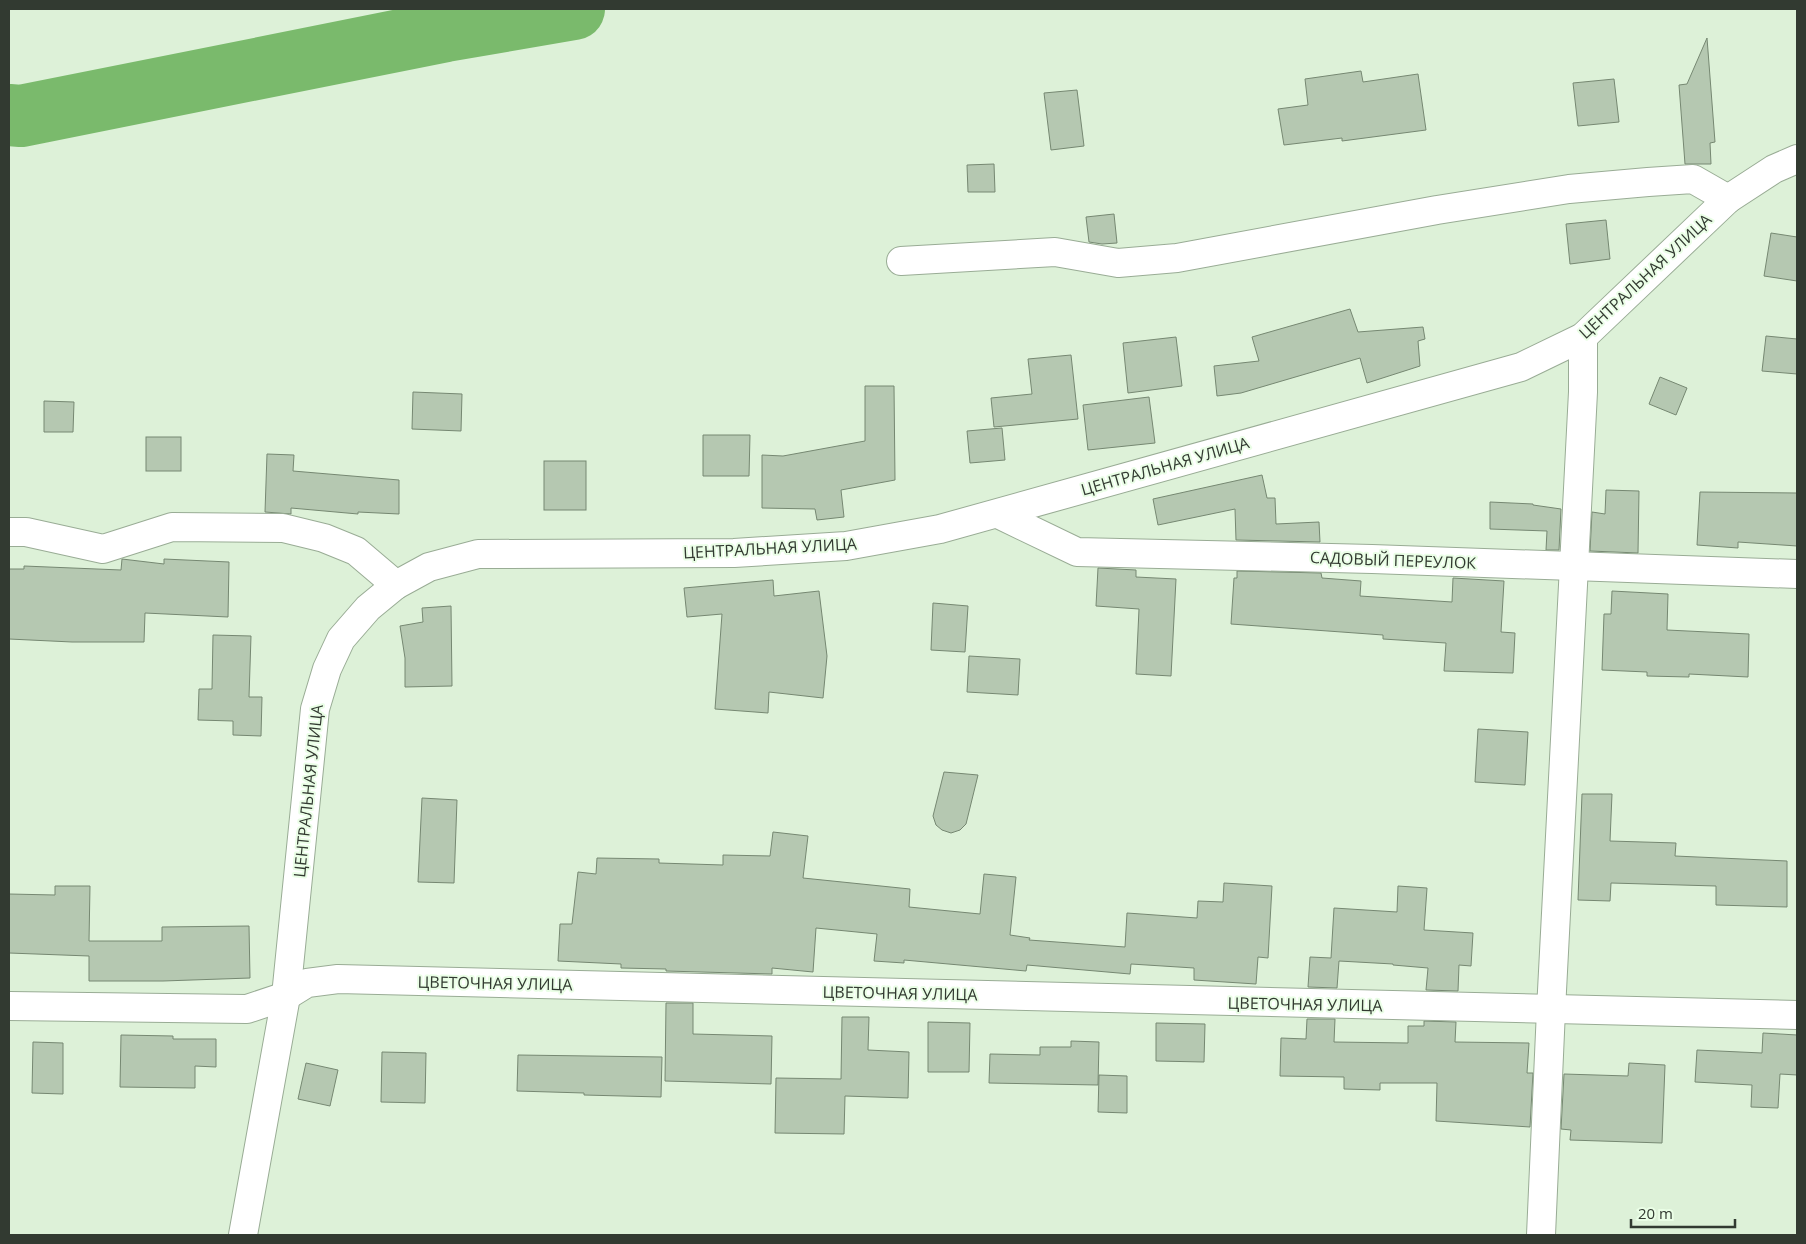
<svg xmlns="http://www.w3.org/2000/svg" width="1806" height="1244" font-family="'Open Sans',sans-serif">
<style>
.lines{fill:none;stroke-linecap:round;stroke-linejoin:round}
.river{stroke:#7aba6c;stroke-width:62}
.building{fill:#b5c8b1;stroke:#768872}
.minor-casing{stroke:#99ac95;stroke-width:30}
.minor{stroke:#fff;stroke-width:28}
.labels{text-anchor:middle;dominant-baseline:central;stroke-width:4;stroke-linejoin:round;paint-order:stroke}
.street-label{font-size:16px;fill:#323a31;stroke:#eafee6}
</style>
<rect width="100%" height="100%" fill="#ddf1d8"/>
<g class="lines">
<path class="river" d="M9,115l12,1 425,-85 128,-22"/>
</g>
<g class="building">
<path d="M1707,38l8,104 -5,1 1,21h-26l-6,-79 8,-1z"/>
<path d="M1361,71l2,11 55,-8 8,56 -84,11v-3l-58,7 -6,-36 30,-4 -3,-26z"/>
<path d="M1614,79l5,43 -41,4 -5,-43z"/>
<path d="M1077,90l7,56 -33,4 -7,-57z"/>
<path d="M994,164l1,28h-27l-1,-27z"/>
<path d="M1114,214l3,29 -15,1 -13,-2 -3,-25z"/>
<path d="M1606,220l4,39 -40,5 -4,-40z"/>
<path d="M1771,233l26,4v44l-33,-5z"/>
<path d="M1350,309l8,23 65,-5 2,12 -7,2 2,25 -53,17 -7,-25 -119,35 -24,3 -3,-30 45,-5 -7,-24z"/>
<path d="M1766,336l31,3v35l-35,-3z"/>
<path d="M1176,337l6,49 -54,7 -5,-50z"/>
<path d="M1071,355l7,64 -84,8 -3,-29 41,-4 -4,-35z"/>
<path d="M1660,377l27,11 -11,27 -27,-11z"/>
<path d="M865,386h29l1,94 -54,10 3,27 -27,3 -2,-11 -53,-1v-53l21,1 82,-15z"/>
<path d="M413,392l49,2 -1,37 -49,-2z"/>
<path d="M1149,397l6,46 -67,7 -5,-45z"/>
<path d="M44,401l30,1 -1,30h-29z"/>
<path d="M1002,428l3,32 -35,3 -3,-32z"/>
<path d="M703,435h47l-1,41h-46z"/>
<rect x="146" y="437" width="35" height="34"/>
<path d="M267,454l27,1 -1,16 106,9v34l-41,-2v2l-67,-6v6l-26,-2z"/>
<rect x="544" y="461" width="42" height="49"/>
<path d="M1262,475l5,23h8l1,26 43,-2 1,20 -84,-2 -1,-31 -77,16 -5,-26z"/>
<path d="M1606,490l33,1 -1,62 -48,-2 2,-39 13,2z"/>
<path d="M1700,492l97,1v53l-59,-4v6l-41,-3z"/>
<path d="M1490,502l43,2v1l28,4 -2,41h-13l1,-19 -57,-2z"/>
<path d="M122,559l42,5v-5l65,3 -1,55 -83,-4 -1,29h-72l-63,-3v-70h15v-3l97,4z"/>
<path d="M1098,568l38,2v7l40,2 -5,97 -35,-2 3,-65 -43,-3z"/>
<path d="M1237,571l84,2 1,5 39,3 -1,15 92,6 1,-24 51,3 -3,51 14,1 -2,40 -69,-2 2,-28 -63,-4v-4l-152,-11 3,-46h3z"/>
<path d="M773,580l1,16 45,-5 8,65 -4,42 -54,-6 -1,21 -53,-4 7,-95 -35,3 -3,-29z"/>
<path d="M1612,591l56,3 -1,36 82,4 -1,43 -59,-3v3l-42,-1v-4l-45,-2 2,-56h7z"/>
<path d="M933,603l35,3 -3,46 -34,-2z"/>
<path d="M451,606l1,80 -47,1v-29l-5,-32 23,-4 -1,-14z"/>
<path d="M213,635l38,1 -2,61h13l-1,39 -28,-1v-14l-35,-1 1,-31h13z"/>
<path d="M969,656l51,3 -2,36 -51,-3z"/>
<path d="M1478,729l50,3 -3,53 -50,-3z"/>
<path d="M944,772l34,3 -12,49 -6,6 -9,3 -9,-3 -6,-5 -3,-9z"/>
<path d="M1582,794h30l-2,47 66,2 -1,13 112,5v46l-71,-2v-19l-105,-3 -1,18 -32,-1z"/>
<path d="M422,798l35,2 -3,83 -36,-1z"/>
<path d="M773,832l35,4 -5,42 107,11 -1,18 71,7 4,-40 32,3 -6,58 20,3 -1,2 96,7 2,-34 70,5 1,-17 25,1 1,-19 48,3 -4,72 -10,-1 -2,27 -62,-4v-12l-63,-4 -1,10 -103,-9 -1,6 -122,-11v3l-30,-2 3,-27 -61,-6 -3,44 -41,-4v6l-106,-3v-2l-45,-1v-4l-63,-3 2,-37h12l6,-52 18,2 1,-16 62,1v4l64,2v-10l47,1z"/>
<path d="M55,886h35l-1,55h73v-14l87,-1 1,52 -87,3h-74v-25l-80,-3v-59l46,1z"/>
<path d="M1398,886l29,2 -3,42 49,3 -2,33 -12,-1 -1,26 -32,-1 2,-22 -35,-3v-1l-54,-3 -2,27 -29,-1 2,-30 21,1 3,-50 63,4z"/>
<path d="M666,1003h27v31l79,2 -1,48 -106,-3z"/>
<path d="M842,1017h27l-1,33 41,2 -1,46 -63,-2 -1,38 -69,-1 1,-55 65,1z"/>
<path d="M1307,1019h28l-1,23 74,1v-17h16v-5l32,1 -1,20 74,1 -2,30h6l-3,54 -94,-6 1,-38h-57v7l-36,-1v-12l-64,-1 1,-38 25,1z"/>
<path d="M928,1022l42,1 -1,49h-41z"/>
<path d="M1156,1023l49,1 -1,38 -48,-1z"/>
<path d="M1763,1033l34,2v40l-17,-1 -2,34 -27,-1 1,-22 -57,-3 2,-32 65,3z"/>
<path d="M121,1035l52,1v3h43v28l-21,-1v22l-75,-1z"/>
<path d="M1071,1041l28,1 -1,43 -109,-2 1,-29 50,1v-8h31z"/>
<path d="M33,1042l30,1v51l-31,-1z"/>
<path d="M382,1052l44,1 -1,50 -44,-1z"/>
<path d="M518,1055l144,2 -1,40 -77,-2v-2l-67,-2z"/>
<path d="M306,1063l32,7 -8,36 -32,-7z"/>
<path d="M1629,1063l36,2 -3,78 -92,-3 1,-10 -10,-1 3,-55 64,2z"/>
<path d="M1099,1075l28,1v37l-29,-1z"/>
</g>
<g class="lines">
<defs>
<g id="minor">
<path d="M901,261l154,-9 63,11 59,-5 260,-48 132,-21 79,-7 45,-3 35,20"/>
<path d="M998,514l79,38 295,7 425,15"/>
<path d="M9,532h17l77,17 69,-22 111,1 41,10 32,13 40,34"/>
<path d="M9,1006l238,3 39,-13 21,-13 31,-4 1459,36"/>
<path d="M243,1235l43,-239 29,-287 12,-40 14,-30 27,-31 28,-23 33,-18 49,-13 256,-1 112,-7 94,-17 581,-162 62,-30 145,-138 46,-30 23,-10"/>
<path d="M1541,1235l10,-225 32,-618v-55"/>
</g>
</defs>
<use href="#minor" class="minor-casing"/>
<use href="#minor" class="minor"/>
</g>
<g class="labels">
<g class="street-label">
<text transform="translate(1645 276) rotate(-43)">ЦЕНТРАЛЬНАЯ УЛИЦА</text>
<text transform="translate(1165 466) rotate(-16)">ЦЕНТРАЛЬНАЯ УЛИЦА</text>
<text transform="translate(770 548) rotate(-3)">ЦЕНТРАЛЬНАЯ УЛИЦА</text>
<text transform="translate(1393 560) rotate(2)">САДОВЫЙ ПЕРЕУЛОК</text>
<text transform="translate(308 791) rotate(-84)">ЦЕНТРАЛЬНАЯ УЛИЦА</text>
<text transform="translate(495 983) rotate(1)">ЦВЕТОЧНАЯ УЛИЦА</text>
<text transform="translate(900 993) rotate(1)">ЦВЕТОЧНАЯ УЛИЦА</text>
<text transform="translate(1305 1004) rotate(1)">ЦВЕТОЧНАЯ УЛИЦА</text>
</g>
</g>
<rect width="1806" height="1244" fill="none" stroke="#323a31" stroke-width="20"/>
<path d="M1631 1219v8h104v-8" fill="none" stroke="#323a31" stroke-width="2.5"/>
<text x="1638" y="1219" font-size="15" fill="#323a31" stroke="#eafee6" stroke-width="4" paint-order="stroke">20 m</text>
</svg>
